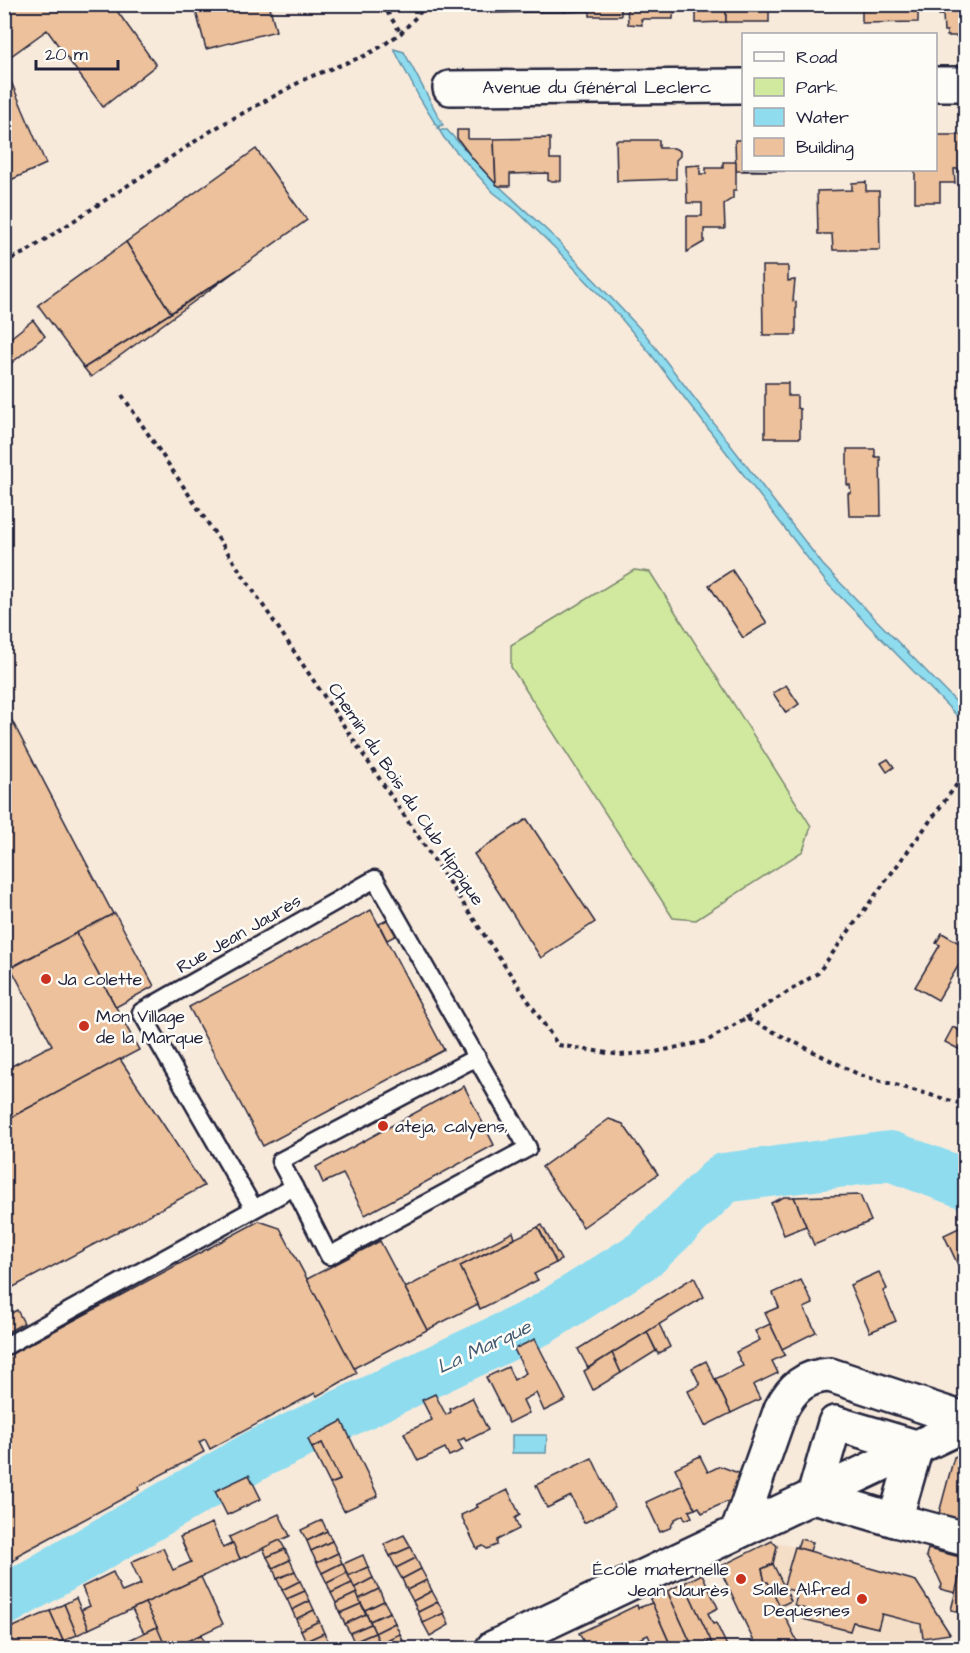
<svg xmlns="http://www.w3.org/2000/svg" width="970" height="1653" font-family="'Architects Daughter',sans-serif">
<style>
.built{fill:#f4dec8}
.green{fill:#d0e99f;stroke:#79866d;stroke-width:1.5}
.water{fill:#8fdcef;stroke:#6392a7;stroke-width:1.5}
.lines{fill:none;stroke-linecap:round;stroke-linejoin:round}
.river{stroke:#8fdcef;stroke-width:50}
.building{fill:#ecc19b;stroke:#22223b;stroke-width:1.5}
.service-casing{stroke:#22223b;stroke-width:21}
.minor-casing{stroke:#22223b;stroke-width:38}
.path{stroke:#22223b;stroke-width:4;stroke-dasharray:4.5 4.5;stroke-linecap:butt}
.service{stroke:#fdfcf7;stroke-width:16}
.minor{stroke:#fdfcf7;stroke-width:33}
.poi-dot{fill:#c8321e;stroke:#fdfcf7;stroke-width:2}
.labels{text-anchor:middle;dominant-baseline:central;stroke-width:5;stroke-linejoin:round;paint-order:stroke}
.street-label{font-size:18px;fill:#22223b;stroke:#fdfcf7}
.poi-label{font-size:18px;fill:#22223b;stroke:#fdfcf7;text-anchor:start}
.water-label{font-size:20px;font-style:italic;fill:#435a71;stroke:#fdfcf7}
</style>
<rect width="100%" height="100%" fill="#f8eadb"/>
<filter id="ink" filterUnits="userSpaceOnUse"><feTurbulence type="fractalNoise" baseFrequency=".0167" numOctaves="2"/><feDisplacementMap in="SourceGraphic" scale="12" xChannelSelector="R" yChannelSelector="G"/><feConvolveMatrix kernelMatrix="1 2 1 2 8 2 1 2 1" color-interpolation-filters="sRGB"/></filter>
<g filter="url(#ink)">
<path class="built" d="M772,1541l23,6 -11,41 137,36 2,14 -22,4v6h-144l-38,-81z"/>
<path class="green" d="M634,570l16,2 161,254 -8,25 -107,69 -23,-2 -162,-251v-22z"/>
<g class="water">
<path d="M394,49l10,3 39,73 -4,1v4h8l52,56 55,51 91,97 178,231 142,146v13l-139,-142 -176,-229 -36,-43 -56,-59 -42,-41 -23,-18 -49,-54 -25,-41z"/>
<path d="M512,1435h35l-1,18h-34z"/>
</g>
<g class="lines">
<path class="river" d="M4,1601l254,-147 283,-134 104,-66 79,-76 166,-22 76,28"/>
</g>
<g class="building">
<path d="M16,4h96l44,61 -53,42 -56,-77 -43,31v-48z"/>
<path d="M194,4h75l7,27 -70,18z"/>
<path d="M493,4h47l1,8 -47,1z"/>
<path d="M540,4h25v8h-24z"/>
<path d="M565,4h56v12h-31v-5l-25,1z"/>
<path d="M627,4h46l3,3v5l-3,3v4h-32l1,6 -14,-1z"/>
<path d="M696,4h30v18l-30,1z"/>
<rect x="726" y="4" width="43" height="18"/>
<path d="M850,4h68v18l-56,1v-17z"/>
<path d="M939,4h27v26h-6l1,6h-14v-5h-3l-1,-16h-4z"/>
<path d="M4,65l42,99 -42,19z"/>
<path d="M457,130h11v9h26l2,45 -23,-25 -16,-21z"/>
<path d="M936,135h28l1,33 -11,1 1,14h-15v19h-25v-32h21z"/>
<path d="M550,138v21h11v22h-13v-8l-38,1v12h-11l-3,-2 -2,-45z"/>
<path d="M616,140h43v8h15l6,3v5l-4,4v19l-59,2z"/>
<path d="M735,140h9v30l41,1h-49z"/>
<path d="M256,149l51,71 -70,50 -66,43 -45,-71z"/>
<path d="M723,162h13v28h-3v8l-9,6 1,25h-21v13l-17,10v-36h15v-13h-15l-1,-37 14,-1v9h6v-6h17z"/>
<path d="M866,182v9h13l1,59h-47l-1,-16h-14l-1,-43 35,-1v-7z"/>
<path d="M126,242l45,71 -87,55 -46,-63z"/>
<path d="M762,266h26v15l7,-1 -2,21 3,1v33h-33z"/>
<path d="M237,270l-146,107 -7,-9 87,-55z"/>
<path d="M33,320l12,16 -41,33v-26z"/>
<path d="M765,383h23v13h9v12l3,1v29h-35z"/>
<path d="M847,449h28v8h5l1,59h-32l-1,-23h3l-1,-8h-3z"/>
<path d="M732,570l35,53 -24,15 -34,-53z"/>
<path d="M786,685l13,19 -13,9 -13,-20z"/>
<path d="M8,713l105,201 -109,57v-257z"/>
<path d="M888,759l6,8 -7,5 -6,-9z"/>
<path d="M527,819l68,103 -54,36 -67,-104z"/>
<path d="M371,910l73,140 -181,96 -74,-139z"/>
<path d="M115,913l39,73 -38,21 -40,-74z"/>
<path d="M391,918l8,16 -12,6 -8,-16z"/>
<path d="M76,933l63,117 -135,71v-51l48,-25 -41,-77z"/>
<path d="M942,933l24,14v6l-28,47 -23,-13 25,-42 -4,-2z"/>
<path d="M953,1027l13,7v19l-21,-11z"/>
<path d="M120,1059l84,127 -200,106v-171z"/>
<path d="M464,1086l30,59 -129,70 -22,-41 -20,9 -7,-16z"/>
<path d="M609,1119l14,5 35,50 -75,53 -41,-60z"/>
<path d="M860,1195l11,26 -57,24 -20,-48z"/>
<path d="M784,1197h10l12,29 -22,9 -13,-32z"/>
<path d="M259,1221l21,7 77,145 -40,23 -2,-3 -105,56 -5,-10 -6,3 5,10 -66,35 1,3 -123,66 2,2 -14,7v-207z"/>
<path d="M542,1225l19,35 -5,3 -18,-36z"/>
<path d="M963,1226l3,5v41l-4,-6 -3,1 -15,-32z"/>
<path d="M538,1227l18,36 -22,11 4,6 -58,29 -20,-43z"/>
<path d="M513,1232l2,6 -55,28 18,38 -51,26 -22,-42z"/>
<path d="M380,1241l47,89 -73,38 -47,-89z"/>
<path d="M879,1272l8,17 -4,2 13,30 -26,11 -20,-47z"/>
<path d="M694,1277l10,20 -116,71 -10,-19z"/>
<path d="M801,1280l12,24 -9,4 12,24 -34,17 -17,-36 14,-6 -6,-14z"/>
<path d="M17,1310l7,13 -20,11v-17z"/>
<path d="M659,1324l11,23 -12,7 -11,-22z"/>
<path d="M770,1324l15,31 -13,6 6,12 -25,12 7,14 -29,14 -16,-34 28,-13 -7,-14 24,-12 -5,-9z"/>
<path d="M647,1332l9,19 -35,22 -9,-20z"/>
<path d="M535,1339l31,61 -22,11 -8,-18 -13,7 6,13 -20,10 -23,-46 22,-10 6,13 12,-7 -12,-24z"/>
<path d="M612,1353l9,20 -28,17 -9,-19z"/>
<path d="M706,1361l25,52 -26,13 -17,-35 12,-6 -8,-17z"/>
<path d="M435,1394l11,21 5,-3 -1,-3 22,-11 16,32 -22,11 -2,-3 -6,3 5,9 -14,6 -4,-8 -27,13 -14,-28 28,-13 -10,-20z"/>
<path d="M342,1421l36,75 -34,15 -14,-27 10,-4 -18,-37 -10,5 -4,-9z"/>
<path d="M322,1443l18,37 -10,4 -18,-36z"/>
<path d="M966,1452v71l-28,-6 16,-60z"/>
<path d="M700,1456l8,16 12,-6 26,10 -11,29 -9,-3 -24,11 -3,-6 -4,2 -20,-41z"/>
<path d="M592,1458l23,49 -31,16 -13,-27 -24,12 -11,-23z"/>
<path d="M249,1475l12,24 -34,16 -12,-24z"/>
<path d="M683,1485l12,24 -6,2 3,6 -7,3 -2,-5 -8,4 -5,9 -10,4 -14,-30z"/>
<path d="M508,1490l12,25 -5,3 4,11 -22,11v5l-10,4 -4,-3 -6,3 -16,-34 17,-8 -2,-2z"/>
<path d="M279,1514l11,22 -50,23 -11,-22z"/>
<path d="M322,1520l5,11 -20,10 -6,-11z"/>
<path d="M212,1523l11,25 10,-5 7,16 -151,70 -8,-19 9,-4 -8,-19 31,-15 9,20 19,-8 -10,-22 32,-14 10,22 18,-8 -11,-25z"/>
<path d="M327,1531l5,10 -21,10 -4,-10z"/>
<path d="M404,1535l7,12 -21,9 -6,-12z"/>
<path d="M800,1539l13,3 -3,9 -13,-3z"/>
<path d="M280,1540l5,9 -18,8 -4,-9z"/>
<path d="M332,1541l6,12 -21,10 -6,-12z"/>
<path d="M772,1541l5,5 -4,18 -11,5 3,13h3l32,65 -1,1h-42l-38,-81z"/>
<path d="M411,1547l5,11 -20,10 -6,-12z"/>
<path d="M795,1547l121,34 34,53 -27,4 -2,-14 -39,-10 -4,14 -25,-6 -3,9 -47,-12 3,-10 -12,-3 4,-14 -15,-4z"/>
<path d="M285,1549l5,11 -17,8 -6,-11z"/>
<path d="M928,1549l36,9 -8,35 -16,-4 2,-4 -5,-11 -11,-18z"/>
<path d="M338,1553l4,10 -20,10 -5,-10z"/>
<path d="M363,1555l5,12 -20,9 -5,-12z"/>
<path d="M416,1558l5,11 -19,10 -6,-11z"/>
<path d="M964,1558h2v55l-15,-3z"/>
<path d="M290,1560l5,11 -18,8 -4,-11z"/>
<path d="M342,1563l5,10 -20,10 -5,-10z"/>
<path d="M773,1564l18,37 -11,5 -12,-24h-3l-3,-13z"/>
<path d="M368,1567l5,11 -19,10 -6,-12z"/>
<path d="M421,1569l6,11 -20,10 -5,-11z"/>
<path d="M295,1571l5,10 -18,9 -5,-11z"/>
<path d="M347,1573l5,10 -21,10 -4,-10z"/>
<path d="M702,1574l16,34 -10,5 5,11 3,-1 12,25h-14l-30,-65z"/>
<path d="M201,1577l22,47 -38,18 3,6h-22l-21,-45z"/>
<path d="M373,1578l6,11 -20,10 -5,-11z"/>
<path d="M427,1580l5,11 -19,10 -6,-11z"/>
<path d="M300,1581l5,10 -18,8 -5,-9z"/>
<path d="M352,1583l5,10 -21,10 -5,-10z"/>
<path d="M684,1583l27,58 -18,7 -26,-57z"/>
<path d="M379,1589l5,12 -19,9 -6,-11z"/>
<path d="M305,1591l5,10 -18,9 -5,-11z"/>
<path d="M432,1591l6,11 -20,10 -5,-11z"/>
<path d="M667,1591l26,57h-21l-22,-49z"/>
<path d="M357,1593l4,11 -21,9 -4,-10z"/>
<path d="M76,1598l13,31 -12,6 -13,-31z"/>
<path d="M310,1601l4,9 -18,9 -4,-9z"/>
<path d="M384,1601l6,11 -20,9 -5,-11z"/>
<path d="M438,1602l6,11 -21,10 -5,-11z"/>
<path d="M145,1603l12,24 -13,6 -12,-24z"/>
<path d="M652,1603l17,39 -15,6 -6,-13 -28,13h-33l-8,-15 58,-28 1,3z"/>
<path d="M64,1604l13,31 -14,6 -13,-30z"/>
<path d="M361,1604l5,10 -21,10 -5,-11z"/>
<path d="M314,1610l5,11 -18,9 -5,-11z"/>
<path d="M50,1611l13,30 -15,7h-44v-17z"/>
<path d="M390,1612l5,11 -20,10 -5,-12z"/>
<path d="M444,1613l5,12 -19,11 -7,-13z"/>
<path d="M366,1614l5,10 -21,9 -5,-9z"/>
<path d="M319,1621l5,12 -18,8 -5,-11z"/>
<path d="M395,1623l5,11 -20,9 -5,-10z"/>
<path d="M371,1624l4,9 -21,9 -4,-9z"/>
<path d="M157,1627l9,21h-54l32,-15z"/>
<path d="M324,1633l5,9 -13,6h-6l-4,-7z"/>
<path d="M375,1633l5,11 -9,4h-14l-3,-6z"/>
<path d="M400,1634l6,13 -24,1 -2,-5z"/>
<path d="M201,1635l7,13h-20l-3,-6z"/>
</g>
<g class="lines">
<defs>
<g id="service">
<path d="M294,1187l-14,-26 197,-104"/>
<path d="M4,1347l250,-138 40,-22 35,69 199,-108 -153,-269 -234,133 113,197"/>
</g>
<g id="minor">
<path d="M936,84h30"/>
<path d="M450,88l294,-2"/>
<path d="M835,1423l81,24 -21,73 -81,-24z"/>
<path d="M895,1520l71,19"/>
<path d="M738,1531l43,-122c11,-21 24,-33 49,-34l136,45"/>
<path d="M493,1648l473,-224"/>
</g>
</defs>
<use href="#service" class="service-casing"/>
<use href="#minor" class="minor-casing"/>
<g class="path">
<path d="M382,4l19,29"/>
<path d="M4,253l9,5 13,-6 188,-123 93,-51 57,-22 18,-10 19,-13 27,-29"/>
<path d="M122,395l436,650 62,10 35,-3 52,-11 39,-23 114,57 106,30"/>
<path d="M746,1018l72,-45 148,-201"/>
</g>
<use href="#service" class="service"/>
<use href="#minor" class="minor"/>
</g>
</g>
<g class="poi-dot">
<circle cx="46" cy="979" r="6"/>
<circle cx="84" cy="1026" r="6"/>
<circle cx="383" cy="1126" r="6"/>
<circle cx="741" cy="1579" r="6"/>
<circle cx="862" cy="1599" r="6"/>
</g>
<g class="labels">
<g class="street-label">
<text x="597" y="87">Avenue du Général Leclerc</text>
<text transform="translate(406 794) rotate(56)">Chemin du Bois du Club Hippique</text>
<text transform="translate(239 934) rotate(-30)">Rue Jean Jaurès</text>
</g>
<g class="poi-label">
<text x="58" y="979">Ja colette</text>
<text x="96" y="1016">Mon Village<tspan x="96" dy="21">de la Marque</tspan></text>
<text x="395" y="1126">ateja, calyens,</text>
<text x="729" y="1569" text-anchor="end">École maternelle<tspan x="729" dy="21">Jean Jaurès</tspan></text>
<text x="850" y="1589" text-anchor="end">Salle Alfred<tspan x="850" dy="21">Dequesnes</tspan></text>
</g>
<g class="water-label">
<text transform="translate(484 1347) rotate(-25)">La Marque</text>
</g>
</g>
<rect width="970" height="1653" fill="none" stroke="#fdfcf7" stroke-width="24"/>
<rect x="12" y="12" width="946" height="1629" fill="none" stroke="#22223b" stroke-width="2" filter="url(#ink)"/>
<rect x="742" y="33" width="195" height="138" fill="#fdfcf7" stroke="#a5a5ac" stroke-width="1.5"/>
<rect x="754" y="52" width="30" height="9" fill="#fdfcf7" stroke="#a5a5ac" stroke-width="1.5"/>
<text x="796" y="63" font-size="18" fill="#22223b">Road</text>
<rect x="754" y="78" width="30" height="18" fill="#d0e99f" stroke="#a5a5ac" stroke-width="1.5"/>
<text x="796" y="93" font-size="18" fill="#22223b">Park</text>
<rect x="754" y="108" width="30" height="18" fill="#8fdcef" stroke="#a5a5ac" stroke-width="1.5"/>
<text x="796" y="123" font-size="18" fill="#22223b">Water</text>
<rect x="754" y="138" width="30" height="18" fill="#ecc19b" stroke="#a5a5ac" stroke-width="1.5"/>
<text x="796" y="153" font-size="18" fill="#22223b">Building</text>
<path d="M36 60v9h82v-9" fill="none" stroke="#22223b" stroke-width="3"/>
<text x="45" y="60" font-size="18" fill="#22223b" stroke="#fdfcf7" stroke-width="4.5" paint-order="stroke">20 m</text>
</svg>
